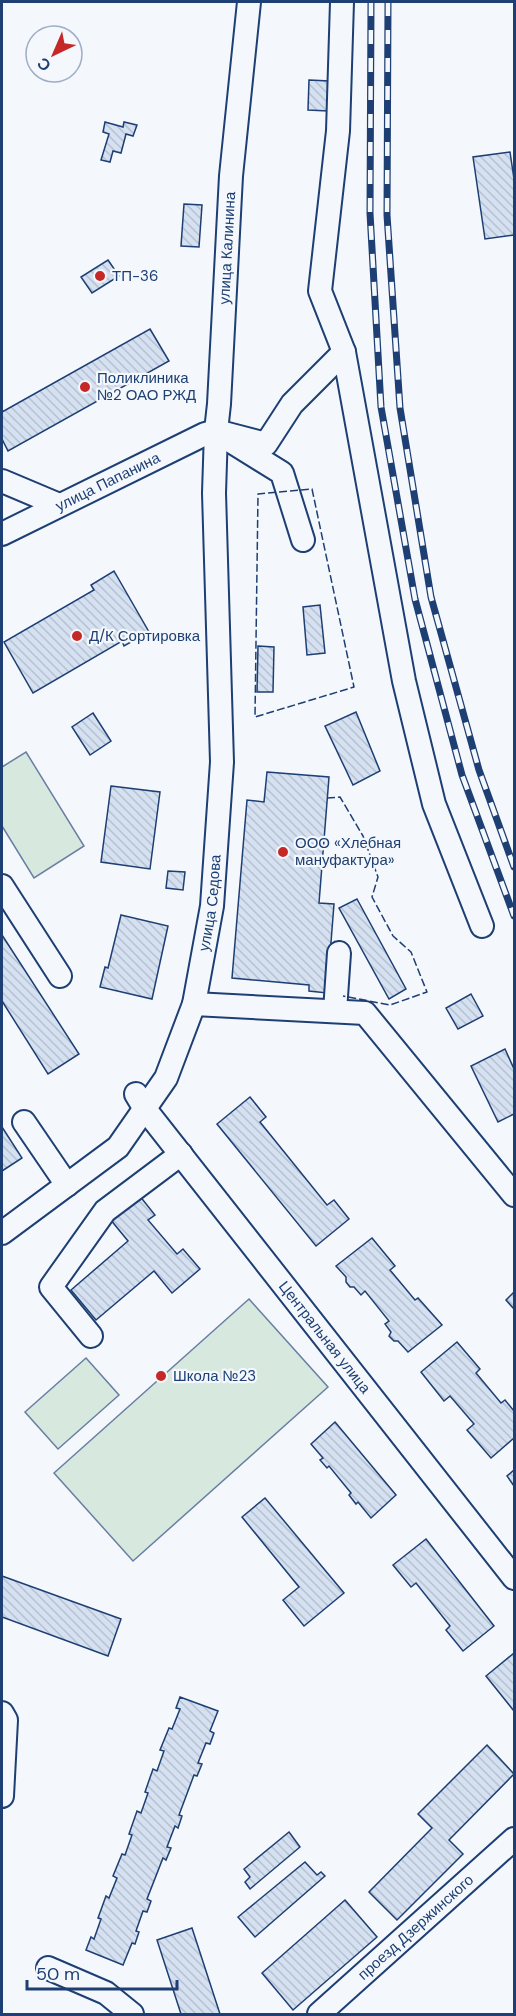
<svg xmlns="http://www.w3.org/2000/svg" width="516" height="2016" font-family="'DM Sans',sans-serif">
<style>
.grass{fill:#d7e8df;stroke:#687fa3;stroke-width:1.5}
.building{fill:url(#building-back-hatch);stroke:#1d3f73;stroke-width:1.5}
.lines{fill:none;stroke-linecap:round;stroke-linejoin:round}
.minor-casing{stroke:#1d3f73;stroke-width:26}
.minor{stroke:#f4f7fb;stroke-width:22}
.rail-casing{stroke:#1d3f73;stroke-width:7}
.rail{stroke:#f4f7fb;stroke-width:4.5;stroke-dasharray:14;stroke-linecap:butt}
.fence{stroke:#1d3f73;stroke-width:1.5;stroke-dasharray:8 3;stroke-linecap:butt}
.poi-dot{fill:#c62828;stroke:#f4f7fb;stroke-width:2}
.labels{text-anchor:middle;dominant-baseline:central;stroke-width:4.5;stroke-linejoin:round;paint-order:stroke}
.street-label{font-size:15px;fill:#1d3f73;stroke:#f4f7fb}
.poi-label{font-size:15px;fill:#1d3f73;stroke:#f4f7fb;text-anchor:start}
</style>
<defs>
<pattern id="building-back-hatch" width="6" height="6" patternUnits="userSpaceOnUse" patternTransform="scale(1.5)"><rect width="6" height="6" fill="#d5e0f0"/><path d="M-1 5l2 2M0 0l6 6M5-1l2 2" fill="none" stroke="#b6c1d1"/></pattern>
</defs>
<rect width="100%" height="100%" fill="#f4f7fb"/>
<g class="grass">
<path d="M26,752l58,94 -50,32 -32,-52v-59z"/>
<path d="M249,1299l79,88 -195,174 -79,-88z"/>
<path d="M86,1358l33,37 -61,54 -33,-37z"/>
</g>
<g class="building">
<path d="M309,80l20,1 -1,30 -20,-1z"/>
<path d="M105,122l18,5 1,-5 13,3 -4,11 -7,-2 -5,19 -8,-2 -3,11 -9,-2 8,-26 -6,-2z"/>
<path d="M510,152l4,27v56l-29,4 -12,-82z"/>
<path d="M184,204l18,1 -3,42 -18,-1z"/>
<path d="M108,260l11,16 -27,17 -11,-16z"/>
<path d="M150,329l19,32 -161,90 -6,-12v-27z"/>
<path d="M114,571l35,61 -25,14 -2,-5 -89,52 -29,-51 90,-52 -3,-5z"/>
<path d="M320,605l5,48 -18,2 -4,-48z"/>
<path d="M258,646l16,1 -1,45h-16z"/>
<path d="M356,712l24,59 -27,14 -28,-59z"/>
<path d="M93,713l18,28 -21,14 -18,-28z"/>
<path d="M267,772l62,5 -10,126 15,1 -7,89 -18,-2v-6l-77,-7 15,-178 17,2z"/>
<path d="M111,786l49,6 -10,77 -49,-7z"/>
<path d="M168,871l17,1 -2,18 -17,-2z"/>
<path d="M357,899l49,90 -17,10 -50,-91z"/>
<path d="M121,915l47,11 -16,73 -52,-12 5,-20 3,1z"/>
<path d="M2,935l77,119 -31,20 -46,-73z"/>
<path d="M471,994l12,22 -25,13 -12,-21z"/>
<path d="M505,1049l9,20v45l-16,8 -27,-56z"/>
<path d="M250,1097l16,20 -6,5 67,83 7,-5 15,19 -33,27 -99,-122z"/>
<path d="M2,1127l20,31 -20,13z"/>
<path d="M139,1195l16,20 -7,5 29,34 6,-5 17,20 -28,24 -18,-22 -58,49 -25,-30 57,-49 -18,-22z"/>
<path d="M372,1238l23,28 -5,4 25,30 3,-2 24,27 -34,27 -10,-11h-4l-5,-5 2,-4 -6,-8 4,-3 -24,-30 -4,4 -7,-8h-4l-4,-5v-5l-10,-11z"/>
<path d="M514,1292v17l-8,-9z"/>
<path d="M457,1342l23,27 -4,4 25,30 4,-3 9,11v27l-23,20 -24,-28 7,-6 -24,-28 -6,5 -23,-29z"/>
<path d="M335,1422l61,73 -25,23 -13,-16 -2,2 -7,-9 2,-2 -22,-27 -2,2 -7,-8 3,-2 -12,-14z"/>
<path d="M514,1470v16l-7,-10z"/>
<path d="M265,1498l79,95 -40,33 -21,-26 16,-13 -57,-70z"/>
<path d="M426,1539l68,87 -31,25 -17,-21 4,-4 -34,-43 -5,4 -18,-22z"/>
<path d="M2,1576l119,43 -13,37 -106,-39z"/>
<path d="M514,1653v58l-28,-35z"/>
<path d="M180,1697l38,14 -8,20 4,2 -4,11 -4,-1 -8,20 4,1 -5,12 -3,-1 -15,40 3,1 -4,12 -3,-2 -8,21 4,1 -5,12 -3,-2 -16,41 4,2 -4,11 -4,-1 -7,20 3,1 -4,12 -3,-1 -9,22 -37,-15 5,-13 3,2 7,-20 -3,-1 8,-22 3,2 8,-20 -4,-2 9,-22 3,1 7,-20 -3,-1 8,-23 4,2 7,-20 -3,-1 8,-23 4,2 7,-20 -4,-1 9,-22 3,1 8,-20 -4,-1z"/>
<path d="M487,1745l27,29 -65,66 14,14 -66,66 -28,-28 63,-64 -14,-14z"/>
<path d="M289,1832l11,15 -50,42 -5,-7 5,-5 -6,-8z"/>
<path d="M305,1862l12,13 4,-3 4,4 -70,61 -17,-20z"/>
<path d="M345,1900l32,37 -84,73 -31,-37z"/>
<path d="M192,1928l28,86h-39l-24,-74z"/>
</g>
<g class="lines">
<defs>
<g id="minor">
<path d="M342,2l-4,129 -18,160 24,61 60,329 30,123 48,122"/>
<path d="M232,442l50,31 21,67"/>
<path d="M2,481l57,24"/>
<path id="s1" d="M2,534l203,-100 11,-3 50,13 26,-40 52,-52"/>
<path d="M2,886l58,90"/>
<path d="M194,1004l171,9 149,182"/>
<path d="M335,1011l4,-58"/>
<path id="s2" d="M136,1094l9,15 369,469"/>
<path d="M24,1122l43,63"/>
<path id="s3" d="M2,1233l116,-86 48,-69 28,-74 18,-98 10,-144 -8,-269 2,-62 3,-27 12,-228 18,-174"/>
<path d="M91,1336l-40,-49 54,-76 76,-57"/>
<path d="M2,1713l4,7 -4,76"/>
<path d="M48,1968l58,25 26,21"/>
<path id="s4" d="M319,2014l195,-175"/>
</g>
</defs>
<use href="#minor" class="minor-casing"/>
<use href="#minor" class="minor"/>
<defs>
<g id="rail">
<path d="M371,2l-1,211 11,194 34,192 47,176 52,141"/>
<path d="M388,2l-1,213 13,193 31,189 48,173 35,97"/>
</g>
</defs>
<use href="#rail" class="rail-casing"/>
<use href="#rail" class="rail"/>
<g class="fence">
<path d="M312,489l42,198 -99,30 3,-223z"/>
<path d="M327,798l13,-1 23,39 15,41 -6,20 21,39 18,16 16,40 -37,13 -47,-9"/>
</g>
</g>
<g class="poi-dot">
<circle cx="100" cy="276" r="6"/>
<circle cx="85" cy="387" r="6"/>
<circle cx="77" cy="636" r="6"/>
<circle cx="283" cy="852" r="6"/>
<circle cx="161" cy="1376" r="6"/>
</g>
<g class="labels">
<g class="street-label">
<text stroke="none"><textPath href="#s3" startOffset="1066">улица Калинина</textPath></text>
<text stroke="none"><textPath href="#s1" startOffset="118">улица Папанина</textPath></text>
<text stroke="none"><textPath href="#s3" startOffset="410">улица Седова</textPath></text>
<text stroke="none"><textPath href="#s2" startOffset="308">Центральная улица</textPath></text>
<text stroke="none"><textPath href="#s4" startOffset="130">проезд Дзержинского</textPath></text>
</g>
<g class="poi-label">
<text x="112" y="276">ТП-36</text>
<text x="97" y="378">Поликлиника<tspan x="97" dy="17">№2 ОАО РЖД</tspan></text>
<text x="89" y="636">Д/К Сортировка</text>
<text x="295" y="843">ООО «Хлебная<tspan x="295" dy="17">мануфактура»</tspan></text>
<text x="173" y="1376">Школа №23</text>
</g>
</g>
<rect width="516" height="2016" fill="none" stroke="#1d3f73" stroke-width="6"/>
<g transform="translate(54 54) rotate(224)"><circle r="28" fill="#f4f7fb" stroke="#9eadc5" stroke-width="1.5"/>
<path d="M0-4.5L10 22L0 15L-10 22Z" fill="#c62828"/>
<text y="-9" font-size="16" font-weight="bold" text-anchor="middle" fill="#1d3f73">С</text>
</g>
<path d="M27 1980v9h150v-9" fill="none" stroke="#1d3f73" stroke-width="3"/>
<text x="36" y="1980" font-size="18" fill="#1d3f73" stroke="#f4f7fb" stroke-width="4.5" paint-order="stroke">50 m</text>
</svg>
